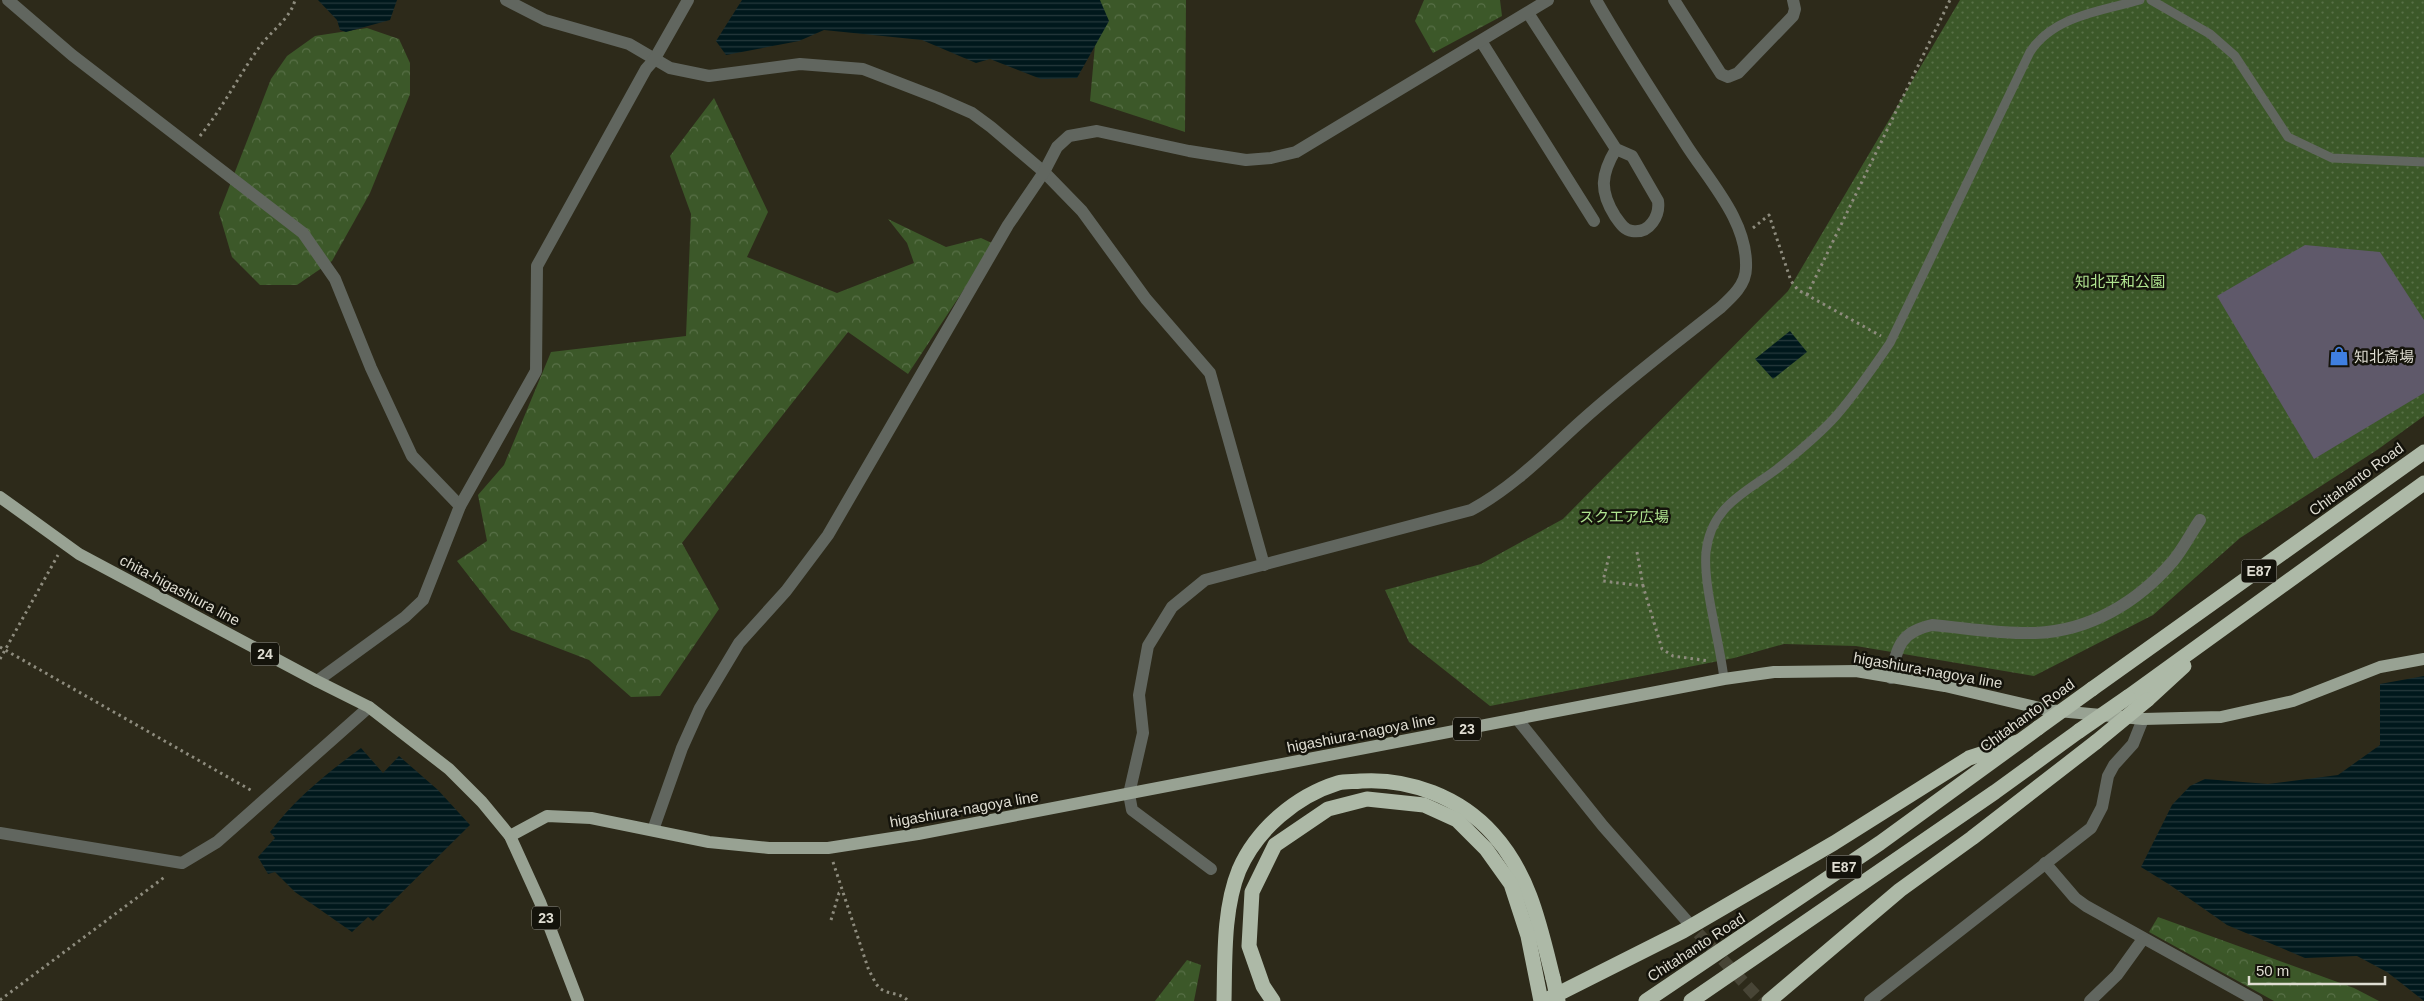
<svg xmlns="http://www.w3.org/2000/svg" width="2424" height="1001" font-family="Helvetica,'Noto Sans JP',sans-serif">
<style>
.forest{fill:url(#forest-crowns)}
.park{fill:url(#park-dots)}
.water{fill:url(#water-rules)}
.building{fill:#5f596a}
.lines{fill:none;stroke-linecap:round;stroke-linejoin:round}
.minor-tunnel{stroke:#484536;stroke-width:12;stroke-dasharray:12 6;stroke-linecap:butt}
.path{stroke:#8e8c7e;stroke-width:3;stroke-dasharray:2.5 4;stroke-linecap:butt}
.service{stroke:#61665f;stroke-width:9}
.minor{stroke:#61665f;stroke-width:12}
.primary{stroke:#98a293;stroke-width:12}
.motorway{stroke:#adb9a7;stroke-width:15}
.motorway-bridge{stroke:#adb9a7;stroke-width:15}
.labels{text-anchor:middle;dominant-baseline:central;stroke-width:5;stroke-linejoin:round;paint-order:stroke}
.shield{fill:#14130b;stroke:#a2a096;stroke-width:1}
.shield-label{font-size:14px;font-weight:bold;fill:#dfddd2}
.park-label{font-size:15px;fill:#afe38f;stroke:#14130b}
.poi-label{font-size:15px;fill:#dfddd2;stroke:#14130b;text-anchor:start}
.street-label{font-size:15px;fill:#dfddd2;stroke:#14130b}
</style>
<defs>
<pattern id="forest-crowns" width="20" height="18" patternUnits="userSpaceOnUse" patternTransform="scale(1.25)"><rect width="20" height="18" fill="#3c5829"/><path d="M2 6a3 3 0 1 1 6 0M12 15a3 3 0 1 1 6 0" fill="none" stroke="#587047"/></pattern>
<pattern id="park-dots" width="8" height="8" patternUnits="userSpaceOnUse" patternTransform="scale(1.25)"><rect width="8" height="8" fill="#3c5829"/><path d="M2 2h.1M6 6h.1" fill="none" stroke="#587047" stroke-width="1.8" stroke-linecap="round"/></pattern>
<pattern id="water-rules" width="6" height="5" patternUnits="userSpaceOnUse" patternTransform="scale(1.25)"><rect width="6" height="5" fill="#00181c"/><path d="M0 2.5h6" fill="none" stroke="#25393c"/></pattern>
</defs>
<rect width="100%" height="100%" fill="#2d2a1a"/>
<g class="forest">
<path d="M1099,0h87l-1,132 -95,-31z"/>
<path d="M1424,0h76l2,16 -69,37 -18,-32z"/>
<path d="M367,28l32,11 11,24v31l-40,99 -38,68 -35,24h-37l-28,-28 -13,-44 52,-134 16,-23 28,-20z"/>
<path d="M714,98l54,114 -21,45 90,36 77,-30 -7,-20 -19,-24 58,28 35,-9 13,6 -86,130 -60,-42 -166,211 37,66 -59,87 -29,1 -42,-37 -78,-30 -54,-69 30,-20 -9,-46 26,-30 47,-113 135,-16 5,-122 -21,-58z"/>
<path d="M2158,917l196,71 25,13h-105l-125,-69z"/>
<path d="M1187,960l14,5 -7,36h-39z"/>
</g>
<path class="park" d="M1960,0h464v416l-47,34 -137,88 -87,77 -119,61 -178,-30 -72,-2 -50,14 -244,48 -81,-64 -24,-52 96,-26 82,-45 225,-228z"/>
<g class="water">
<path d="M318,0h79l-7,20 -44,12 -6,-2 -3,-10z"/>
<path d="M742,0h358l9,21 -32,57 -36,1 -51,-20 -14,4 -54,-23 -98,-10 -25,11 -73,14 -10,-14z"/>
<path d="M1790,331l17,21 -34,27 -18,-20z"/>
<path d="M2424,676v325l-37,-29 -30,-16 -52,2 -78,-33 -57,-40 -29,-18 31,-62 18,-19 15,-7 63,5 70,-9 42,-30v-61z"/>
<path d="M361,748l22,25 16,-17 39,34 32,35 -97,96 -5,-4 -16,15 -57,-40 -20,-20 -7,2 -10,-17 17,-19 -5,-6c26,-34 57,-59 91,-84z"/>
</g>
<path class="building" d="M2305,245l75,7 44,68v73l-110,66 -97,-163z"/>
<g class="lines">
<path class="minor-tunnel" d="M1686,920l75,81"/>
<g class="path">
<path d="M200,136c22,-27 38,-59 58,-87 11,-17 32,-29 37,-49"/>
<path d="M1753,228l16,-13 22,66 7,9 83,46"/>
<path d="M1807,295l143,-295"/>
<path d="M1637,552l6,34"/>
<path d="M1609,556l-6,25 40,5 19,63 11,7 36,5"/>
<path d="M0,647l254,145"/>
<path d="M0,659l58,-104"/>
<path d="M833,862l36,109c3,4 5,10 8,14 8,11 23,6 31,16"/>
<path d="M831,920l8,-27 4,-2"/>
<path d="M0,1000l166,-124"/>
</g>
<g class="service">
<path d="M2151,0l59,34 25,22 53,81 44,21 92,4"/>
<path d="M1724,679c-4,-37 -21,-92 -18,-127 5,-46 39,-59 71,-83 20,-16 42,-34 59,-53 20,-23 37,-48 54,-73l140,-291c23,-36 71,-41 110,-52"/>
</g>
<g class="minor">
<path d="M8,0l64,55 231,178 32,46 36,89 41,88 48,50"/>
<path d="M506,0l39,20 84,24 41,24 39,8 91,-12 63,5 75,29 34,15 19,14 53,45 38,39 64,88 64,74 54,192"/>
<path d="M1674,0l47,74 7,3 10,-4 55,-57 2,-7 -2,-9"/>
<path d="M1528,13l88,136 16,7 26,45c2,14 -8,33 -26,30 -8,-1 -12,-8 -17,-15 -16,-25 -14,-42 1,-67"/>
<path d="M1481,41l113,180"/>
<path d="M1891,678c6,-30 8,-46 41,-53 34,3 69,9 103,8 55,-2 103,-31 138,-72 10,-12 18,-28 27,-41"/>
<path d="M317,681l88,-64 18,-17 37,-94 76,-135 1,-105 109,-197 8,-9 34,-60"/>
<path d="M1518,720l85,106 83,94"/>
<path d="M653,830l29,-82 18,-40 39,-65 47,-52 42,-56 180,-310 36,-53 13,-25 12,-11 28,-5 92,20 57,9 25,-2 25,-6 252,-152"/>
<path d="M0,833l182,30 35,-21 152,-135"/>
<path d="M2045,863l30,35 11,8 171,95"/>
<path d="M1211,869l-79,-59 -3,-16 14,-61 -4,-38 9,-49 24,-39 33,-27 266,-70c41,-22 73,-55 107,-86 45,-41 94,-78 142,-116 11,-10 26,-23 26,-40 2,-47 -37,-87 -61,-125 -30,-47 -61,-94 -89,-143"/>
<path d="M1870,1001l221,-173 11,-21 6,-31 6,-11 19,-21 10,-25"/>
<path d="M2090,1001l27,-26 26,-36"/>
</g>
<g class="primary">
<path d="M0,497l79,57 238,127 52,26 80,62 33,33 28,34 30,66 38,99"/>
<path d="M510,836l37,-20 44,2 118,24 60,6h59l90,-14 806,-155 50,-7 82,-1 89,15 103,24 95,9 78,-2 72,-16 87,-34 44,-8"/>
</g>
<g class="motorway">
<path d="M2092,689l332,-237"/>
<path d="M2128,697l296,-214"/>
<path d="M2147,700l37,-34"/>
<path d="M1546,1000l137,-69 151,-88 135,-85 49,-16"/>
<path d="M1224,1001c1,-41 -1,-92 15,-131 18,-41 57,-74 99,-87 7,-2 16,-1 23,-2 48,-3 99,16 132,53 37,41 47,92 60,144"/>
<path d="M1273,1001l-10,-15 -14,-40 3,-54 23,-47 53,-36 39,-10 57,6 33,15 29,29 25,35 17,52 13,65"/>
<path d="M1646,1001l234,-158 158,-115"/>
<path d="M1691,1001l304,-209 84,-61"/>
<path d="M1769,1001l131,-111 72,-52 124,-96"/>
</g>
<g class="motorway-bridge">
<path d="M2038,728l54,-39"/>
<path d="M2079,731l49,-34"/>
<path d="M2096,742l51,-42"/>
<path d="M1553,978l5,23"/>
</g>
</g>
<defs>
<symbol id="shop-bare" viewBox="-9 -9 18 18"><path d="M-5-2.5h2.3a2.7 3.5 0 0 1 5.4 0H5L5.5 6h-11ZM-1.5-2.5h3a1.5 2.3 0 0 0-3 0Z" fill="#3f7fe0" stroke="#14130b" stroke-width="2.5" paint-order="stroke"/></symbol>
</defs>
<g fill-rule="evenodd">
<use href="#shop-bare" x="2325" y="342" width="28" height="28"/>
</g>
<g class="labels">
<g class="shield">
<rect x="2241.5" y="559.5" width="35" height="23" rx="4"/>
<rect x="251" y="642.5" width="28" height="23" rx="4"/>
<rect x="1453" y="717.5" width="28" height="23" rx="4"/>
<rect x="1826.5" y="855.5" width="35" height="23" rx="4"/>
<rect x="532" y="906.5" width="28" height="23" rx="4"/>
</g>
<g class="shield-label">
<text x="2259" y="571">E87</text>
<text x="265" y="654">24</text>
<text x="1467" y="729">23</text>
<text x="1844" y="867">E87</text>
<text x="546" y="918">23</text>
</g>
<g class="park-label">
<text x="2120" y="281">知北平和公園</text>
<text x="1624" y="516">スクエア広場</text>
</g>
<g class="poi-label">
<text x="2354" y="356">知北斎場</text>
</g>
<g class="street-label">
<text transform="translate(2356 479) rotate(-36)">Chitahanto Road</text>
<text transform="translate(180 590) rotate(28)">chita-higashiura line</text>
<text transform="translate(1928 670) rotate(10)">higashiura-nagoya line</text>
<text transform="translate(2027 715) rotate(-36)">Chitahanto Road</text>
<text transform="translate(1361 733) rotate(-11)">higashiura-nagoya line</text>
<text transform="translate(964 809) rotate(-10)">higashiura-nagoya line</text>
<text transform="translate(1696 947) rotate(-33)">Chitahanto Road</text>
</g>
</g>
<path d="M2249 976v8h136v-8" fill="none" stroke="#dfddd2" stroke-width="2.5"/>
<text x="2256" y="976" font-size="15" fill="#dfddd2" stroke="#14130b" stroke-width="4" paint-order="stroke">50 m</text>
</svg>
